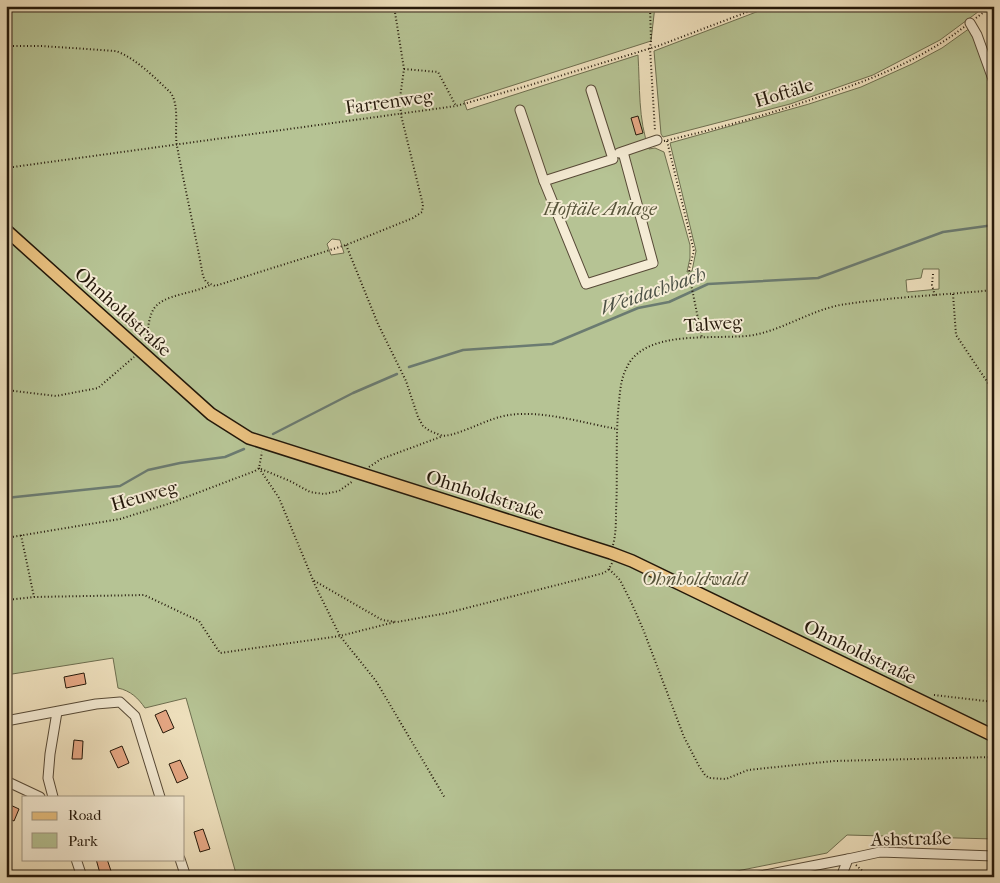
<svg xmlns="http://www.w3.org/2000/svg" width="1000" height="883" font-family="'IM FELL French Canon',serif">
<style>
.green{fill:#b6c394;stroke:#6d6e4f;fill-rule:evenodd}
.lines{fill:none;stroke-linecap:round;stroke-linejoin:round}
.stream{stroke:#6b7b71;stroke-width:2.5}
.building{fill:#e6a885;stroke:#24180a}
.minor-casing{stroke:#574a37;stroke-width:11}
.major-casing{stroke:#24180a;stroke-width:14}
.path{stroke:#24180a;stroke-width:2;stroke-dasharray:1 2.5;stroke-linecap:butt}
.minor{stroke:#f5ecd5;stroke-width:9}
.major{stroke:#e8c07f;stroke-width:11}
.labels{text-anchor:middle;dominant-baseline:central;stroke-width:4;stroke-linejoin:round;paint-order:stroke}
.street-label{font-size:19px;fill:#24180a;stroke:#f5ecd5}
.park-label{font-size:19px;font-style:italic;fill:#57543a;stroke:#f5ecd5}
.water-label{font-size:20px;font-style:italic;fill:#4d5246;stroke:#f5ecd5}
</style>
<rect width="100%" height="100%" fill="#efe1be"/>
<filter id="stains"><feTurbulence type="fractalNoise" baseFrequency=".004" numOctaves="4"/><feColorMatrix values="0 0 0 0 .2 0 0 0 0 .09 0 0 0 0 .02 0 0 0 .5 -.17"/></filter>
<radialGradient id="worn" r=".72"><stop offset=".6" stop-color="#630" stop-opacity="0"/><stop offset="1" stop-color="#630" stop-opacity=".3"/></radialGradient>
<g class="green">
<path d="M6,6h649l-4,35 -187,60 3,9 171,-55c2,31 0,65 11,94l6,-1 9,4 26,93v13l-3,14 5,-1 4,-20 -26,-108 139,-39 52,-17 51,-23 30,-16 28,-20 24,62v749l-147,-4 -20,18 -120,24h-470l-51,-179 -41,10c-7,-10 -14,-17 -27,-20l-5,-30 -107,17zM332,239l8,1 4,13 -13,2 -4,-11zM923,269h16v20l-32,3 -1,-12 15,-2z"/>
<path d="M772,6h214l-46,34 -67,35 -83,29 -127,33 -2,-3 -7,-83z"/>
</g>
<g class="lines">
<g class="stream">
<path d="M409,367l54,-17 89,-6 86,-36 31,-6 39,-18 110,-6 125,-46 51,-7"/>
<path d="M273,434l80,-41 44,-19"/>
<path d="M6,498l114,-12 28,-16 32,-7 45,-6 19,-8"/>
</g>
</g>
<g class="building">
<path d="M638,116l5,17 -7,2 -5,-17z"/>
<path d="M84,673l2,11 -20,4 -2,-11z"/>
<path d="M166,710l8,18 -11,5 -8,-18z"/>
<path d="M74,740l9,1 -1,18h-10z"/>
<path d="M122,746l7,17 -11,5 -8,-17z"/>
<path d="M180,760l8,18 -11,5 -8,-19z"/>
<path d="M6,803l13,6 -5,12 -8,-4z"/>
<path d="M203,829l7,20 -10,3 -6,-20z"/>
<path d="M96,859h11l6,18h-12z"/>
</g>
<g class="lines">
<defs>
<g id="minor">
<path d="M970,23l7,12 17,47"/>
<path d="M520,110l24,71 42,103 67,-21 -30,-111"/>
<path d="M619,153l38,-13"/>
<path d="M544,181l69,-22 -22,-69"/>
<path d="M6,721l90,-17 24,-2 15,14 25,81"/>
<path d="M6,781l34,16"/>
<path d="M53,797l-5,-19 2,-24 7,-42"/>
<path d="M76,859l6,18"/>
<path d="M180,859l6,18"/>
<path d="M755,877l93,-18"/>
<path d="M841,877l7,-18 32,-7 114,4"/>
</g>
<path id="major" d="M6,230l205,184 38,24 362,115 21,8 362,175"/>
</defs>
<use href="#minor" class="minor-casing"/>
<use href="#major" class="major-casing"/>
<g class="path">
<path d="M650,6l1,35 -1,7 5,83"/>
<path d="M976,18l16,-12"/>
<path d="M6,46h36l74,5c21,8 39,27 55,42 9,15 3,36 6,53 8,43 18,86 26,130l3,6 9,4 131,-41 67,-27 9,-6 1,-7 -22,-90 -1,-17 4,-29 -10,-63"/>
<path d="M404,69l34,3 18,34"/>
<path d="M664,141c48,-11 96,-24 143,-40 55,-18 110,-38 157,-74"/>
<path d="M667,141l27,110 -5,18 1,10 12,59"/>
<path d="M6,168l450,-62 71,-20 131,-40 105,-40"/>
<path d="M346,245l32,79 28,57 12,36 5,9 7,5 13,5 7,-1c20,-5 39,-17 59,-20 33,-5 75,8 108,14"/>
<path d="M933,274l-1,11 3,11"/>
<path d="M953,294l3,41 38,57"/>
<path d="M146,342c2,-11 2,-22 7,-32 10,-17 41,-15 58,-26"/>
<path d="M6,390l50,6 42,-8 36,-31"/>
<path d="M369,467l12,-8 62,-23"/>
<path d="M259,468l20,30 34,82 69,40 15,2 50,-9 157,-40 5,-4 3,-6"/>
<path d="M261,469l29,12 20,11 14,2 15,-3 14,-10"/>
<path d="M21,535l13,62"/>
<path d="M6,538l114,-19 48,-15 87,-33 4,-3 3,-16"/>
<path d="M613,545c3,-11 3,-23 3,-34 2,-36 -1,-73 3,-109 1,-11 2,-23 7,-33 18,-42 91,-28 128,-34 30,-6 56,-24 86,-30 50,-8 103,-10 154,-15"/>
<path d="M609,569l11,11 12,24 11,25 41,108 15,29 6,9 4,3 17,1 22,-9 86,-9 160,-4"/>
<path d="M313,581l27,55 36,45 69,117"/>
<path d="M6,600l28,-3 110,-2 55,26 21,32 120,-17 55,-14"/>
<path d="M934,695l60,7"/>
<path d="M856,865l13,12"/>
<path d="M876,877l15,-5 103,2"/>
</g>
<use href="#minor" class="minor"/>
<use href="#major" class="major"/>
</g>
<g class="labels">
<g class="street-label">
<text transform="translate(784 93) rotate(-17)">Hoftäle</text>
<text transform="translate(389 102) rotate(-8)">Farrenweg</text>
<text transform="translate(123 312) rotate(42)">Ohnholdstraße</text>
<text transform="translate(713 324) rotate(-4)">Talweg</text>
<text transform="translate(485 495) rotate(18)">Ohnholdstraße</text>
<text transform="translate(144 496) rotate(-16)">Heuweg</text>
<text transform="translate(860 652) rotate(26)">Ohnholdstraße</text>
<text transform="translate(911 839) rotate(-1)">Ashstraße</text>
</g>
<g class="park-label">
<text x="600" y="209">Hoftäle Anlage</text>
<text x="694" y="579">Ohnholdwald</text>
</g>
<g class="water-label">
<text transform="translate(653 291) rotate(-19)">Weidachbach</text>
</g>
</g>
<rect width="1000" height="883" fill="none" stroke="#efe1be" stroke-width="25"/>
<rect x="8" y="8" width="985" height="868" fill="none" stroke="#24180a" stroke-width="2.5"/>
<rect x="12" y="12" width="975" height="858" fill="none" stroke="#24180a"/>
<rect x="22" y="796" width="162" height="65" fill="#f5ecd5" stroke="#a19784"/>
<rect x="32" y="812" width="25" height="8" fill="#e8c07f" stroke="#a19784"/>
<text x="68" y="820" font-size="15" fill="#24180a">Road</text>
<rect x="32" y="833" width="25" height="15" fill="#b6c394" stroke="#a19784"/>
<text x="68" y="846" font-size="15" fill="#24180a">Park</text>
<rect width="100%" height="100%" filter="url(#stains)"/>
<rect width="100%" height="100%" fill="url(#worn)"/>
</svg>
